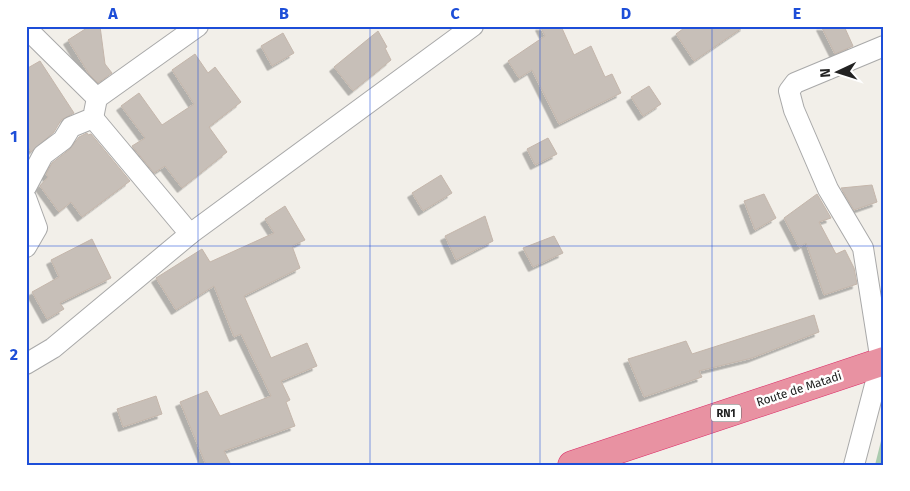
<svg xmlns="http://www.w3.org/2000/svg" width="910" height="491" font-family="'Fira Sans',sans-serif">
<style>
.cemetery{fill:#aacbaf}
.building{fill:#c7bfb8;stroke:#c4b6ab;filter:url(#shadow)}
.lines{fill:none;stroke-linecap:round;stroke-linejoin:round}
.street-casing{stroke:#a9a9a9;stroke-width:22}
.highway-casing{stroke:#dc2a67;stroke-width:29}
.street{stroke:#fff;stroke-width:20}
.highway{stroke:#e892a2;stroke-width:28}
.grid{fill:none;stroke:#1d4ed8;stroke-width:1;stroke-opacity:0.55}
.labels{text-anchor:middle;dominant-baseline:central;stroke-width:5;stroke-linejoin:round;paint-order:stroke}
.shield{fill:#fff;stroke:#646464;stroke-width:1}
.shield-label{font-size:11px;font-weight:bold;fill:#222}
.street-label{font-size:12px;fill:#222;stroke:#fff}
.neatline{fill:none;stroke:#1d4ed8;stroke-width:2}
.grid-label{font-size:16px;text-anchor:middle;font-weight:bold;fill:#1d4ed8}
</style>
<defs>
<filter id="shadow"><feDropShadow dx="-4.5" dy="4.5" stdDeviation="0" flood-color="#0004"/></filter>
</defs>
<rect width="100%" height="100%" fill="#f2efe9"/>
<path class="cemetery" d="M884,429v36h-9z"/>
<g class="building">
<path d="M90,26h10l5,38 7,9 -14,10 -9,-9 -21,-34z"/>
<path d="M540,26h21l13,29 17,-9 14,31 7,-3 9,19 -62,31 -27,-54 -13,8 -11,-17 37,-25z"/>
<path d="M687,26h58l-51,35 -18,-27z"/>
<path d="M821,26h23l9,20 -18,8z"/>
<path d="M378,31l9,16 -2,1 6,12 -38,31 -19,-24z"/>
<path d="M283,33l11,20 -22,13 -11,-20z"/>
<path d="M195,54l13,19 7,-6 26,35 -32,25 18,25 -45,36 -17,-22 -11,7 -22,-27 13,-8 -24,-32 18,-13 23,32 32,-21 -22,-34z"/>
<path d="M40,61l34,52 -13,7 -7,12 -23,20 -5,-8v-75z"/>
<path d="M649,86l12,18 -18,12 -12,-19z"/>
<path d="M87,133l1,2 3,-1 39,47 -48,36 -11,-15 -12,10 -19,-26 8,-9 -2,-3 6,-11 18,-14 9,-12z"/>
<path d="M548,138l9,16 -22,11 -8,-16z"/>
<path d="M441,175l11,18 -29,18 -11,-18z"/>
<path d="M872,185l5,17 -23,8 -13,-22z"/>
<path d="M764,194l12,24 -21,12 -11,-29z"/>
<path d="M817,194l14,24 -12,4 17,32 9,-4 9,18 3,16 -33,11 -18,-52 -7,4 -15,-29z"/>
<path d="M285,206l20,34 -13,6 8,22 -56,28 27,62 36,-15 10,23 -36,15 9,19 -4,2 9,24 -71,25 7,14h-25l-26,-63 27,-11 13,25 51,-20 -30,-62 -7,3 -20,-51 -38,24 -20,-32 46,-29 8,13 64,-29 -9,-14z"/>
<path d="M485,216l8,25 -37,19 -11,-24z"/>
<path d="M554,236l9,17 -30,14 -10,-19z"/>
<path d="M92,239l19,39 -51,25 4,6 -17,10 -15,-27 27,-15 -8,-17z"/>
<path d="M814,315l5,17 -67,26 -53,13 3,6 -58,20 -16,-38 58,-18 6,13z"/>
<path d="M156,396l6,18 -39,13 -6,-18z"/>
</g>
<g class="lines">
<defs>
<g id="street">
<path d="M26,28l71,70"/>
<path d="M93,118l97,116"/>
<path d="M26,187l17,-32 20,-15 8,-13 22,-9 4,-20 101,-72"/>
<path d="M26,198l11,30 -11,19"/>
<path d="M26,364l27,-16 137,-114 283,-208"/>
<path d="M854,465l27,-103 -18,-114 -35,-59 -34,-79 -5,-19 6,-8 89,-37"/>
</g>
<path id="highway" d="M572,465l312,-104"/>
</defs>
<use href="#street" class="street-casing"/>
<use href="#highway" class="highway-casing"/>
<use href="#street" class="street"/>
<use href="#highway" class="highway"/>
</g>
<path class="grid" d="M198,26v439M370,26v439M540,26v439M712,26v439M26,246h858"/>
<g class="labels">
<rect class="shield" x="711" y="404.5" width="30" height="17" rx="4"/>
<g class="shield-label">
<text x="726" y="413">RN1</text>
</g>
<g class="street-label">
<text transform="translate(799 389) rotate(-18)">Route de Matadi</text>
</g>
</g>
<rect width="910" height="491" fill="none" stroke="#ffffff" stroke-width="55"/>
<g transform="translate(838 72) rotate(266)" stroke="#ffffff" stroke-width="4" paint-order="stroke">
<path d="M0-4L9 19L0 12L-9 19Z" fill="#222222"/>
<text y="-8" font-size="14" font-weight="bold" text-anchor="middle" fill="#222222">N</text>
</g>
<rect x="28" y="28" width="854" height="436" class="neatline"/>
<g class="grid-label">
<text x="113" y="19">A</text>
<text x="284" y="19">B</text>
<text x="455" y="19">C</text>
<text x="626" y="19">D</text>
<text x="797" y="19">E</text>
<text x="14" y="142">1</text>
<text x="14" y="360">2</text>
</g>
</svg>
